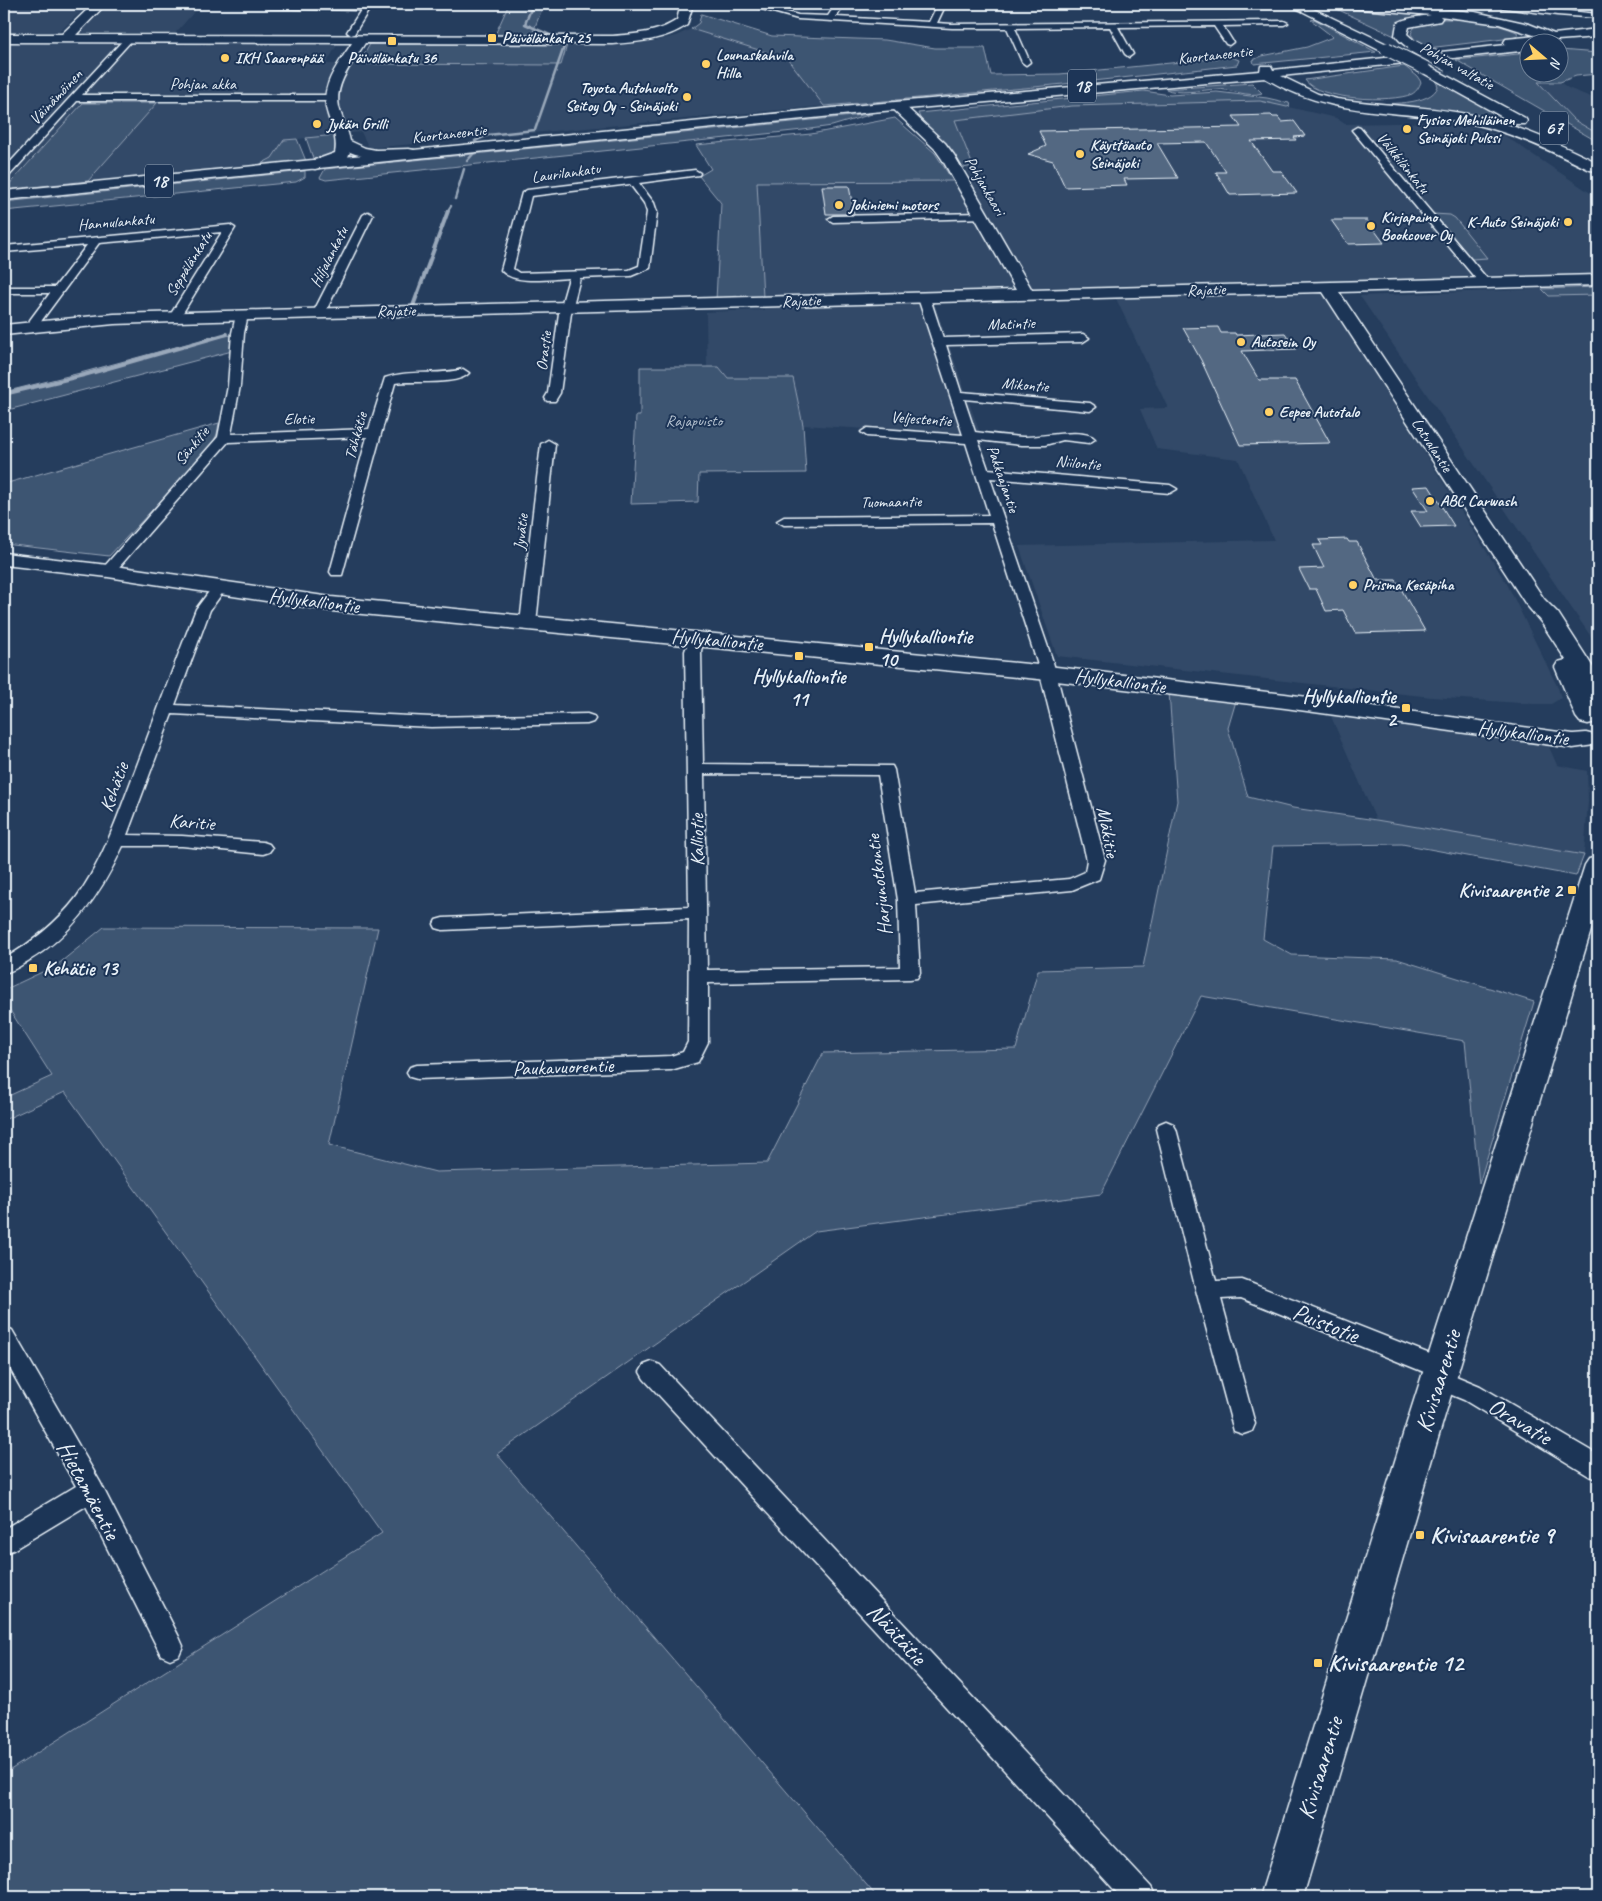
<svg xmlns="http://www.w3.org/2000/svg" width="1602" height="1901" font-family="Caveat,sans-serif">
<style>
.built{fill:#334a68}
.green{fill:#3e5472;stroke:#93a2b5}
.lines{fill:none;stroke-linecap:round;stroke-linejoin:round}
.stream-far1{stroke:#99a8ba;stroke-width:2.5}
.stream{stroke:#99a8ba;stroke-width:4}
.building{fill:#536782;stroke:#e8f1f8}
.street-casing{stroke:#e8f1f8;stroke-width:3}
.secondary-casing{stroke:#e8f1f8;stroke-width:3}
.highway-casing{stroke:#e8f1f8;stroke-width:3}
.street{fill:#1d3557;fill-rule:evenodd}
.secondary{fill:#1d3557;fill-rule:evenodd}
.highway{fill:#1d3557;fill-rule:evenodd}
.highway-bridge-casing{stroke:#e8f1f8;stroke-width:15;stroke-linecap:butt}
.highway-bridge{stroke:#1d3557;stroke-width:13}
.poi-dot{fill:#ffd166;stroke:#1d3557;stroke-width:2}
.labels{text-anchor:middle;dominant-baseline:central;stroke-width:4;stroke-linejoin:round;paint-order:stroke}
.far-poi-label{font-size:16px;font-weight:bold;fill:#e8f1f8;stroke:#1d3557;text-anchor:start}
.far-street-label{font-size:16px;fill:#e8f1f8;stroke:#1d3557}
.far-park-label{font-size:16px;fill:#b5c2d0;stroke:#1d3557}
.shield{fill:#1d3557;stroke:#abb9c8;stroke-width:1}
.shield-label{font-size:19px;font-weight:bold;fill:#e8f1f8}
.street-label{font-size:20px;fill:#e8f1f8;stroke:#1d3557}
.poi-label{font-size:20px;font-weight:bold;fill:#e8f1f8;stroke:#1d3557;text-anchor:start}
.near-street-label{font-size:24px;fill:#e8f1f8;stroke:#1d3557}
.near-poi-label{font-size:24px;font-weight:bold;fill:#e8f1f8;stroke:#1d3557;text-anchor:start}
</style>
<rect width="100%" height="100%" fill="#253d5d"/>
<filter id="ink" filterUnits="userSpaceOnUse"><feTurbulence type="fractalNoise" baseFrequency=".02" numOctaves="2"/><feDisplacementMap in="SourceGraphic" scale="10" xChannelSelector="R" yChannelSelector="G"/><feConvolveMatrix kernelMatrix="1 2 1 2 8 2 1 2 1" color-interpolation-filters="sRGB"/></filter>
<g filter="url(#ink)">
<g class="built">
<path d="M4,4h85l-30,28 -13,4h-42z"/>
<path d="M110,4h91l-29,33h-84l-7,-6z"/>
<path d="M691,29l97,30 36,47 -455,42 -8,-16 -64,7 -13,1 -12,18 -17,9 -167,14 68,-78h-73l-79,85v-145l333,2 -11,19 235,1 6,-20 49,-1 38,-3 22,-5z"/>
<path d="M1538,82h22l8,6 30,12v34l-24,-14z"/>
<path d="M1249,98l87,20 9,6 102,-2 58,14 93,62v78l-280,8 189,300 51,104 3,10 -10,6h-17l-102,-7 -375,-41 -38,-110 255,-6 -36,-81 -81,-10 -17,-40 28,-1 -56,-118 -181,4 50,142 -178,-11 -10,-47h-65l-9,-11h-12l-1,-55 58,-2 -8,-128 217,-2 -37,-63 135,-17z"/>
<path d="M1542,289l7,7 49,-1v352l-238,-351z"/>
<path d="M1330,714l218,31 9,20 30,6 1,30 -4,54 -208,-35z"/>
</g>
<g class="green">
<path d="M509,4h35l-13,33h-37z"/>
<path d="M1326,4h15l95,12 -28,4 -7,19z"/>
<path d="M701,14l71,22 113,4 50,8h50l6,27 69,-1 171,-17 8,3 -2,5c-138,16 -275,30 -413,41l-36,-47 -97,-30 8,-6z"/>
<path d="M1314,19l62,33 -122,12 -1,-4 9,-4 45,-9 26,-10 -22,-17z"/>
<path d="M1444,19c25,0 49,3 73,13l1,4 -6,2 -84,10 -13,-8 -4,-6c4,-14 21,-14 33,-15z"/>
<path d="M370,44h18l179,1 -6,20 -202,-1z"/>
<path d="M1560,50l38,3v21l-22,2 -16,6h-22l36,38 24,14v8l-142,-82 73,-7 1,19h30z"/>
<path d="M1404,66l13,10 4,6c-2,5 -4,9 -9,12 -20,9 -95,6 -107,-14z"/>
<path d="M1435,80l4,1 82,48 -155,-26c18,1 66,3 72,-17z"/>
<path d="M1252,83l10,10c-14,5 -31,-4 -46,-4 -13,1 -40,6 -50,0z"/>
<path d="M1144,91l26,4 47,-3 50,6 22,5 1,3 -3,1 -27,-6 -188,5 -117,14 18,46 -10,2 -16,-22 -26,-26 -3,-7z"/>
<path d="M83,103h74l-69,78 -84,9z"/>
<path d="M872,114l-40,12 -29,4 -477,50 -6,-2 5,-9z"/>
<path d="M895,118l40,35 18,28 -196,1 6,116 -47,2 5,-97 -22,-27 12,-7 -15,-24 115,-11z"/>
<path d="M336,135l-2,21 -20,5 -8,-23z"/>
<path d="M297,139l9,22 -51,6 17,-9 12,-18z"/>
<path d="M305,171v6l-9,5 -292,29v-9z"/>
<path d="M1434,214l16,1 5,3 32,40 -15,1z"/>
<path d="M1598,287v8l-49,1 -7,-7z"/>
<path d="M232,335v16l-228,60v-19l80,-20 125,-34z"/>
<path d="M640,367h79l9,11h65l10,47 3,48 -107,1 -1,28 -67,2 5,-88h4z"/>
<path d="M219,423l-2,11 -4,9 -17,20 -87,93 -105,-12v-60z"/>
<path d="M1169,692l67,9 -8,27 20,69 45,11 83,12 208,35 -8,21 -174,-32 -129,2 -10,93 29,16 105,4 137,43 -55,182 -14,-143 -264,-45 -100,198 -285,37 -319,223 380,443h-873v-123l378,-241 -317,-441 -61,28v-22l48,-22 -48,-75v-11l53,-25 47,-38 274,1 -49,217 107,27 331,-9 56,-110 193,-4 22,-79 105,-3 34,-166z"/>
</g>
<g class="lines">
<g class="stream-far1">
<path d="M533,4l-8,20 27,12"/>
<path d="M475,141l13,-6 47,-5 30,-86"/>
<path d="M467,161l7,-8"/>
<path d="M455,199l9,-30"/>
<path d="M447,212l4,-6"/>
</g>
<g class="stream">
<path d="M413,306l35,-95"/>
<path d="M4,394l80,-19 143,-41"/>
</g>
</g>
<g class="building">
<path d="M1271,115l2,2h5l4,5 12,-1 11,15 -11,1 2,3 -45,1 21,30h9l16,22 -67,2 -14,-23h10l-20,-30 -49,1 21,35 -54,1 3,6 -62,2 -12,-26 -25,-7 18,-8 -7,-15 202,-4 -8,-11z"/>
<path d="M822,186h27l5,28h-28z"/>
<path d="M1331,220h36l17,23 -36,1z"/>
<path d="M1218,327l3,6h14l1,2 49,-2 11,16 -54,2 17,29h36l35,63 -90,2 -39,-85 -18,-32z"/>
<path d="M1429,486l25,40 -33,1 -10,-16h17l-16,-24z"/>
<path d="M1347,539l2,3h8l20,38h19l29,51 -70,2 -12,-23 -17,1 -10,-22h-7l-10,-20 25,-1 -11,-23h9l-3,-5z"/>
</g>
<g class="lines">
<defs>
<g id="street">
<path d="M266,4l98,2 1,-2h47l3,2 -4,2h-41l-16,26 -3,1 -4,-3 14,-22 -93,-2 -4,-2z"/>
<path d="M744,4h13l41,11 30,1 8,-12h8l-8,13 93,5 9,-18h8l-9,19 15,1 332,-3 4,2 -4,2 -61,1 10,16 -4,3 -3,-1 -12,-18 -96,1 15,27 -4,3 -4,-3 -15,-27 -95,1 15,34 -4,3 -4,-3 -15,-34h-55l-154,-9z"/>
<path d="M1485,4h20l93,10v4l-41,-3 -68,-9z"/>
<path d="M126,37l7,2 -51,56h249l5,3 -5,3h-254l-69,76 -4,1v-9z"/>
<path d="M1357,127l3,1 129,153 2,2 -2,2h-8l-129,-155z"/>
<path d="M695,170l5,3 -1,2 -60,8 15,20 3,9 -7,56 -19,8 -51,2 -9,35 -11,80 -5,8h-8l-2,-3 3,-5 11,-80 10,-35c-19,1 -56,7 -68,-8l21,-77 5,-3zM630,184l14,19 3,9 -8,54 -10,4 -110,3 -6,-4 18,-73z"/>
<path d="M368,212l5,3 -48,98 -2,2h-8l-2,-2 50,-98z"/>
<path d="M983,213l4,1 1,2 -1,2 -154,4 -5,-3 5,-3z"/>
<path d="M230,225l5,3 -56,91h-8l-2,-2 53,-85 -123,11 -57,77 -4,8h-8l-2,-2 2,-6 20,-27h-46v-6h51l32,-42 -83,7v-6z"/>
<path d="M924,295l6,3 13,40 140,-4 6,4 -6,4 -137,3 15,47 129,11 6,4 -6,4 -126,-12 11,33c16,2 32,4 47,5 17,1 63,-10 73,2l-6,4 -26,-3 -18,5h-24l-43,-5 10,29 182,16 7,4 -7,4 -180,-15 63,184 52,198 -6,19 -27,11 -156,15 4,68 -3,5 -7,1 -202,4v59l-10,20 -27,8 -254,9 -7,-2 -3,-5 3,-5 7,-2 254,-9 12,-4 5,-10 1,-123 -246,11 -7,-2 -2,-4 2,-4 7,-2 246,-11 -4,-256 6,-16h10l3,3 -3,13 2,113 189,2 2,4 21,123 154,-14 16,-7 2,-12 -50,-198 -45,-139 -208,2 -7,-4 7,-4 205,-2 -23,-72 -99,-7 -6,-4 6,-4 96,7 -45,-137zM704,774l174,1 20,125 2,67 -193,3z"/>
<path d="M242,312l6,3 -4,18 -4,53 -9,48 138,-5 16,-51c24,-9 53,-2 78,-9l6,4c-11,13 -57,7 -74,10l-53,192h-10l-2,-3 37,-135 -139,5 -115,132h-10l-2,-3 2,-3 115,-131 10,-51 4,-53 4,-18z"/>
<path d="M548,440l7,4 -19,179 -3,3h-10l-3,-3 21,-179z"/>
<path d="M219,584l5,1 2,3 -16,22 -35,95 256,12 156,-3 6,2 2,3 -2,3 -6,2 -156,3 -259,-13 -45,121 55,1 81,6 6,2 3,4 -3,4 -6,2 -81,-8h-59c-21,46 -50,89 -95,115 -8,5 -15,10 -24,12v-14c27,-16 52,-35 72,-61 28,-38 43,-86 60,-130 20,-53 39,-106 60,-159l18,-24z"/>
<path d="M1166,1121l7,3 3,5 40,152 26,-1 8,3 200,79 4,7 -3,5 29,12 118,69v24l-9,-3 -125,-76 -34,-14 -4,-7 3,-5 -188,-76 -20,1 34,125 -3,7 -9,3 -9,-3 -38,-141 -40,-161 3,-5z"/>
<path d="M4,1327l8,3 88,152 79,155 4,9 -4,9 -9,4 -9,-4 -75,-149 -73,44 -9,3v-24l72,-43 -72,-128z"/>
<path d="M652,1362l8,3 491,522 5,10h-35l-477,-518 -4,-7 4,-7z"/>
</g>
<g id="secondary">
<path d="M93,4h13l-30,31 537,1c23,-2 45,-3 64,-16l4,-16h12l-6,21c-22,15 -48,17 -74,19l-248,-1c-12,19 -31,41 -26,64 3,12 9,23 11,34l15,7 11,2 33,-1 5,1 2,3 -2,3c-20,5 -44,4 -64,-4l-3,7 -32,10 -5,-1 -2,-3 2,-3 25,-9c3,-13 -3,-25 -7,-38 -10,-28 10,-50 24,-72l-348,-1v-8h58z"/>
<path d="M897,102l5,1 43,40 9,12 78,135 566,-15v10l-259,7 205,307 14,14 40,62v24l-8,-2 8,18 -2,7 -8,2 -8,-2 -4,-5 -21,-50 3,-5 8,-2 -25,-38 -16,-19 -202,-311 -1148,30 -61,2 -110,11v-10l110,-11 902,-24 -74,-131 -7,-10 -45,-43z"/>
<path d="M4,553l104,12 223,32 717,69 237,28 288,40 13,-1 8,2 4,5 -4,5 -21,3 -288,-40 -237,-28 -717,-69 -223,-34 -104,-12z"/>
<path d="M1598,857v50l-159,528 -136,462h-43l143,-462 182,-570 4,-6z"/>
</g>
<g id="highway">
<path d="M1288,4h15l88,42 2,3 -2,3h-8z"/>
<path d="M1344,4h35l96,8 54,12 25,10 44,-5v8l-68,5v8l-249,26 37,18 19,5c47,7 94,7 140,17 43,10 82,28 121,47v8l-8,-1c-41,-20 -82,-40 -127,-48 -74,-14 -130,-4 -198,-44l-393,34 -868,88v-9l868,-87 388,-33 1,-5h10l2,4 233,-25 -2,-3 2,-3 31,-3 -38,-12 -59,-8 2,2 -2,3 -31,6 -2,7 13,12 -6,4c-7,-2 -15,-9 -19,-15 1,-3 1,-10 3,-12 6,-5 26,-7 33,-8l-81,-7z"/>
<path d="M1423,63l102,55 2,3 -2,3h-10l-97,-54 -1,-3z"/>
</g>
</defs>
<use href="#street" class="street-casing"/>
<use href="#secondary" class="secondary-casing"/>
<use href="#highway" class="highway-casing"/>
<use href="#street" class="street"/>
<use href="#secondary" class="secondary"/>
<use href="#highway" class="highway"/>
<defs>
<g id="highway-bridge">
<path d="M1414,46l35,19"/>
<path d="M1387,49l36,18"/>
</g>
</defs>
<use href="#highway-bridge" class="highway-bridge-casing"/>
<use href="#highway-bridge" class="highway-bridge"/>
</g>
</g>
<g class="poi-dot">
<rect x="487" y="33" width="10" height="10" rx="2.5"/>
<rect x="387" y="36" width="10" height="10" rx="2.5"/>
<circle cx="225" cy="58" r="5"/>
<circle cx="706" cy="64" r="5"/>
<circle cx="687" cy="97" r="5"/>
<circle cx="317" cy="124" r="5"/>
<circle cx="1407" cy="129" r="5"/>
<circle cx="1080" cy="154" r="5"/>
<circle cx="839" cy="205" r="5"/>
<circle cx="1568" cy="222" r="5"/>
<circle cx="1371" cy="226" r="5"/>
<circle cx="1241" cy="342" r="5"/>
<circle cx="1269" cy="412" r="5"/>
<circle cx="1430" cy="501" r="5"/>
<circle cx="1353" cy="585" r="5"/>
<rect x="864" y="642" width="10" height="10" rx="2.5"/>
<rect x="794" y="651" width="10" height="10" rx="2.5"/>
<rect x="1401" y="703" width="10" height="10" rx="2.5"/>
<rect x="1567" y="885" width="10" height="10" rx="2.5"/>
<rect x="28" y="963" width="10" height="10" rx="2.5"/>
<rect x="1415" y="1530" width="10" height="10" rx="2.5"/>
<rect x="1313" y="1658" width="10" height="10" rx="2.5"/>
</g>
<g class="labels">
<g class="far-poi-label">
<text x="502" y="38">Päivölänkatu 25</text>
<text x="716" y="55">Lounaskahvila<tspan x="716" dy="18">Hilla</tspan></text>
<text x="235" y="58">IKH Saarenpää</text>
<text x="392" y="58" text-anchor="middle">Päivölänkatu 36</text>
<text x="677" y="88" text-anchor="end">Toyota Autohuolto<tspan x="677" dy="18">Seitoy Oy - Seinäjoki</tspan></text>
<text x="1417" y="120">Fysios Mehiläinen<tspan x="1417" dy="18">Seinäjoki Pulssi</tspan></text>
<text x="327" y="124">Jykän Grilli</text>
<text x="1090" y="145">Käyttöauto<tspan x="1090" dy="18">Seinäjoki</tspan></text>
<text x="849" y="205">Jokiniemi motors</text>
<text x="1381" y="217">Kirjapaino<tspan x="1381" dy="18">Bookcover Oy</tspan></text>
<text x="1558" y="222" text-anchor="end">K-Auto Seinäjoki</text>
<text x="1251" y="342">Autosein Oy</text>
<text x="1279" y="412">Eepee Autotalo</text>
<text x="1440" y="501">ABC Carwash</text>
<text x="1363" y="585">Prisma Kesäpiha</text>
</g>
<g class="far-street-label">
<text transform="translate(1215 55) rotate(-6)">Kuortaneentie</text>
<text transform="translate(1457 66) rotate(29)">Pohjan valtatie</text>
<text x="203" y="84">Pohjan akka</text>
<text transform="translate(56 97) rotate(-47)">Väinämöinen</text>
<text transform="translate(449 134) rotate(-6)">Kuortaneentie</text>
<text transform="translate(1403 163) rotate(51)">Välkkilänkatu</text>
<text transform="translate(566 173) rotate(-8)">Laurilankatu</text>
<text transform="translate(985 186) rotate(60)">Pohjankaari</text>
<text transform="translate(116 222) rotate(-5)">Hannulankatu</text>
<text transform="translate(329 257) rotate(-63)">Hiljalankatu</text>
<text transform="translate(189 264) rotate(-58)">Seppälänkatu</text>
<text transform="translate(1206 290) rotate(-2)">Rajatie</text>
<text transform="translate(801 301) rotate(-2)">Rajatie</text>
<text transform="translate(396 311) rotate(-1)">Rajatie</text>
<text transform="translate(1011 324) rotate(-2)">Matintie</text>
<text transform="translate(544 351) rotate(-83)">Orastie</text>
<text transform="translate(1025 385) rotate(5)">Mikontie</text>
<text transform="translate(299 419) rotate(-1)">Elotie</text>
<text transform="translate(921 419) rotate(4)">Veljestentie</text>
<text transform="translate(356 436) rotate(-75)">Tähkätie</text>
<text transform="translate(1432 445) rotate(57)">Latvalantie</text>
<text transform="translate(192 446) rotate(-51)">Sänkitie</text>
<text transform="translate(1078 463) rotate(5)">Niilontie</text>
<text transform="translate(1003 479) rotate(71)">Pakkaajantie</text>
<text transform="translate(891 502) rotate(-1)">Tuomaantie</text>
<text transform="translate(521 532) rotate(-84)">Jyvätie</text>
</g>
<g class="far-park-label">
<text x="694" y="421">Rajapuisto</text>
</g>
<g class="shield">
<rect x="1068" y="69.5" width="28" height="33" rx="4"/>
<rect x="1540" y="111.5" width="28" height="33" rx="4"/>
<rect x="145" y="164.5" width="28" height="33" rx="4"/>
</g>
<g class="shield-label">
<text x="1082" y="86">18</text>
<text x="1554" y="128">67</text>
<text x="159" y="181">18</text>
</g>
<g class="street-label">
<text transform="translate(314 601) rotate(7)">Hyllykalliontie</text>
<text transform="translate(717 640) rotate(5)">Hyllykalliontie</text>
<text transform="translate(1120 681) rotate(7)">Hyllykalliontie</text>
<text transform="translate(1523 733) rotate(7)">Hyllykalliontie</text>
<text transform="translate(114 787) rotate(-70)">Kehätie</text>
<text transform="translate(192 822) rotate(4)">Karitie</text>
<text transform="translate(1108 832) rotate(79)">Mäkitie</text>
<text transform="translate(697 840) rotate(-91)">Kalliotie</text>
<text transform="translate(879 885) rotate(-97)">Harjunotkontie</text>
<text transform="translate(563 1067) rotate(-2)">Paukavuorentie</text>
</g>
<g class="poi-label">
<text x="879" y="636">Hyllykalliontie<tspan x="879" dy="23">10</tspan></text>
<text x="799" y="676" text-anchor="middle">Hyllykalliontie<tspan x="799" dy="23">11</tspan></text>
<text x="1396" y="696" text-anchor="end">Hyllykalliontie<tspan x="1396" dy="23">2</tspan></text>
<text x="1562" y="890" text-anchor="end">Kivisaarentie 2</text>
<text x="43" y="968">Kehätie 13</text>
</g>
<g class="near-street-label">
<text transform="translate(1326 1323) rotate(22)">Puistotie</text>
<text transform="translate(1438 1381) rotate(-73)">Kivisaarentie</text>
<text transform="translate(1520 1421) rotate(31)">Oravatie</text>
<text transform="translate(89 1490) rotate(62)">Hietamäentie</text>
<text transform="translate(897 1634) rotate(47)">Näätätie</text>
<text transform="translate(1320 1768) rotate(-73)">Kivisaarentie</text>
</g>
<g class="near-poi-label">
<text x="1430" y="1535">Kivisaarentie 9</text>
<text x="1328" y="1663">Kivisaarentie 12</text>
</g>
</g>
<rect width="1602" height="1901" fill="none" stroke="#1d3557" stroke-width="20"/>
<rect x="10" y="10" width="1582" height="1881" fill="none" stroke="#e8f1f8" stroke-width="2" filter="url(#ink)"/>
<g transform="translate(1544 58) rotate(109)"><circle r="24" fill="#1d3557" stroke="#6e8097"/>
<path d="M0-4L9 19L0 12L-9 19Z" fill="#ffd166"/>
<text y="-8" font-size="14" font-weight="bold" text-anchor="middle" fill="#e8f1f8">N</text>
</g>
</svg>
